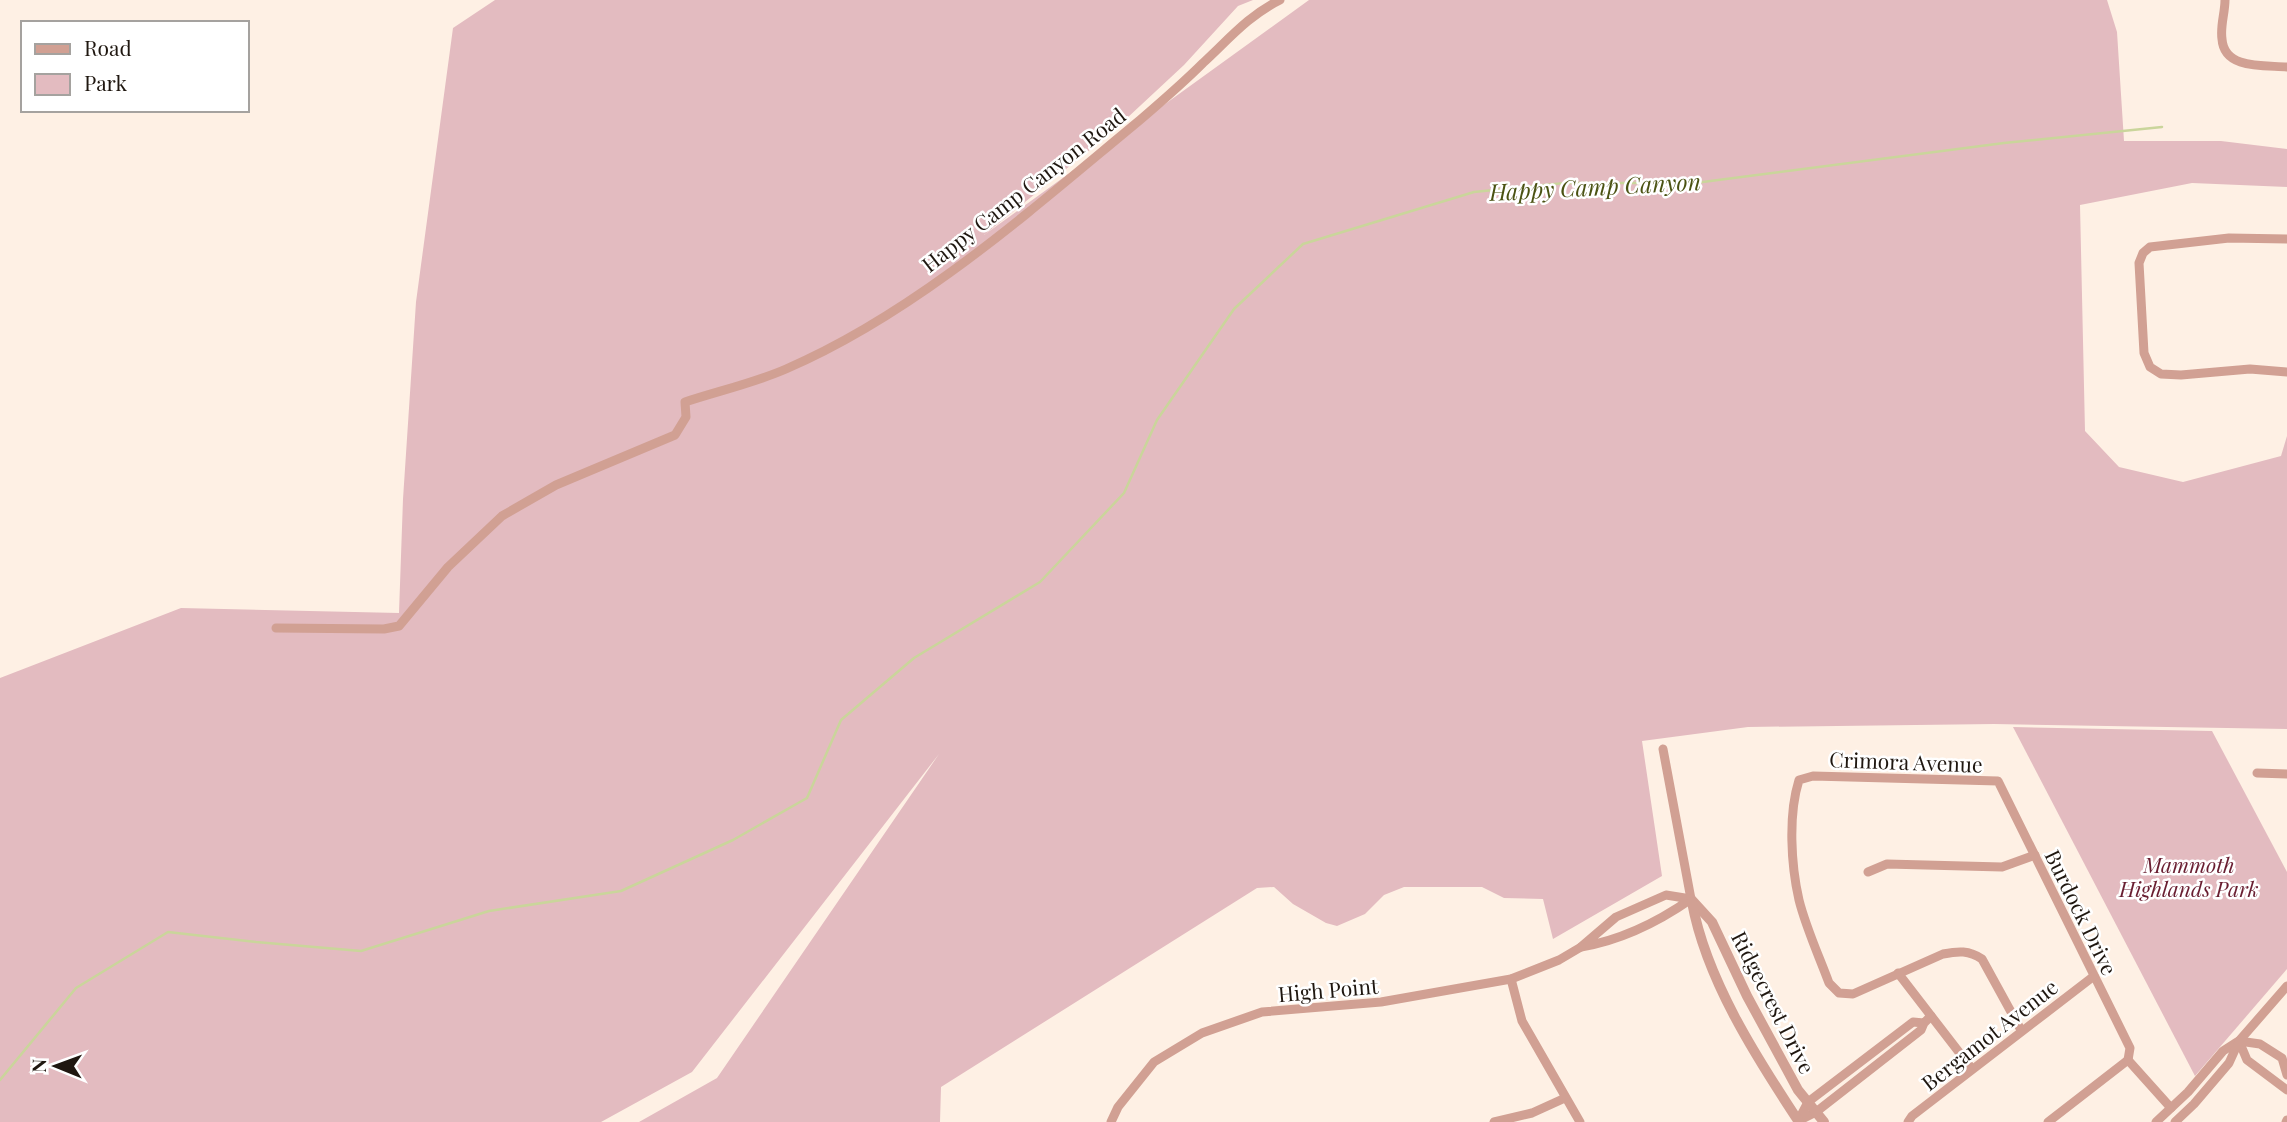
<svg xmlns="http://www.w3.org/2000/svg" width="2287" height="1122" font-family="'Playfair Display',serif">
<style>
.green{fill:#e3bbc0}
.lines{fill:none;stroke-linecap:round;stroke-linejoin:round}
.stream{stroke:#cad59b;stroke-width:2.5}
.minor{stroke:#d1a093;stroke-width:9}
.tertiary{stroke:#d1a093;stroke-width:10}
.labels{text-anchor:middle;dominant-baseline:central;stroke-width:5;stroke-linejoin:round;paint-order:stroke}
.street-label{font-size:21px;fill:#1f1710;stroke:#fff}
.park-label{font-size:21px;font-style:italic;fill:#691e31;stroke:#fff}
.water-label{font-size:23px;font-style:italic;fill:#4a5212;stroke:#fff}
</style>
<rect width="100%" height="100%" fill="#fef0e4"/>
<g class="green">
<path d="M495,0h758l-15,6 -54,59 -72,67 -128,103 325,-235h798l10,32 7,109h97l66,8v38l-95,-4 -112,22 5,226 34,36 64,15 98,-26 6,-20v293l-293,-5 -246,3 -106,14 20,135 -109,63 -10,-40 -39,-1 -22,-11h-78l-20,8 -19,19 -28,12 -11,-3 -33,-19 -19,-17 -17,1 -316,199 -1,35h-301l78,-44 222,-324 -247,318 -91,50h-601v-444l181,-70 218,5 4,-114 13,-197 37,-274z"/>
<path d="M2013,727l199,4 75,141v97l-92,107z"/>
</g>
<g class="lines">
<path class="stream" d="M0,1080l76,-92 92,-56 88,10 105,9 128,-40 132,-20 112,-51 74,-42 34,-78 73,-62 126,-76 84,-89 33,-73 77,-111 69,-65 171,-52 91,-9h130l309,-40 158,-16"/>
<g class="minor">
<path d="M2225,0c0,13 -5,26 -3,39 2,31 43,26 65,28"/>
<path d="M2287,239l-58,-1 -79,9 -7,6 -4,10 5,90 6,14 11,7 20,1 69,-6 37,3"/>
<path d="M276,628l108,1 15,-3 49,-59 54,-51 54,-31 119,-50 11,-18 -1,-15c33,-11 69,-19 101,-33 130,-56 245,-159 354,-249 21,-18 43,-37 63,-57 25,-23 46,-48 77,-63"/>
<path d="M1663,749l28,150"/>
<path d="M2257,773l30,1"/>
<path d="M1868,872l19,-8 115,3 33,-12"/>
<path d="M1666,895l25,4c-33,23 -69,41 -110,48l35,-30z"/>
<path d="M1898,973l74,96"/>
<path d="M1511,979l11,42 58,101"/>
<path d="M1924,1023l-11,-1 -105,80 -10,19 18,-9 105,-82 3,-7 7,-7"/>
<path d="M2021,1030l-39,-71c-13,-9 -24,-8 -39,-5l-90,40 -14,-1 -10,-10c-10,-27 -23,-55 -30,-83 -8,-35 -11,-85 0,-120l14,-4 185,5 132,267 -2,12"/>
<path d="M2239,1041l8,19 40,30"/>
<path d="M2239,1041l21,3 22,14 5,17"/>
<path d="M2128,1060l43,48"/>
<path d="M1111,1122l7,-15 36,-45 48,-29 60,-21 119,-10 130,-23 48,-19 22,-13"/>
<path d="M1494,1122l38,-9 33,-15"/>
<path d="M1908,1122l4,-6 182,-140"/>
<path d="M2048,1122l80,-62"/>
<path d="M2156,1122l32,-30 35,-41 14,-9"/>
<path d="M2175,1122l19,-18 35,-41 10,-22 48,-55"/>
<path d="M2286,1122l1,-2"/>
</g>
<g class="tertiary">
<path d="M1691,899l21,23 35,74 51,94 26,32"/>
<path d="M1692,902c14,77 64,155 107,220"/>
</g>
</g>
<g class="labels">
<g class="street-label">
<text transform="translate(1023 189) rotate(-38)">Happy Camp Canyon Road</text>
<text transform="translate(1906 761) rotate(2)">Crimora Avenue</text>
<text transform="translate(2082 912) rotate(64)">Burdock Drive</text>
<text transform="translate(1328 989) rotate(-5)">High Point</text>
<text transform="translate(1774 1002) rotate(63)">Ridgecrest Drive</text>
<text transform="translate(1989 1034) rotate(-38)">Bergamot Avenue</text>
</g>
<g class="park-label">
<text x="2189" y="864">Mammoth<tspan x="2189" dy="24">Highlands Park</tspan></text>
</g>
<g class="water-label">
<text transform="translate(1595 186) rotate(-3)">Happy Camp Canyon</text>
</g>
</g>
<rect x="21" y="21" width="228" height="91" fill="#ffffff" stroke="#a5a29f" stroke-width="2"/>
<rect x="35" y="44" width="35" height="10" fill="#d1a093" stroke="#a5a29f" stroke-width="2"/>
<text x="84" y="56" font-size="21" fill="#1f1710">Road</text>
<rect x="35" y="74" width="35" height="21" fill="#e3bbc0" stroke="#a5a29f" stroke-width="2"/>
<text x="84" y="91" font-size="21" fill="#1f1710">Park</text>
<g transform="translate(56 1066) rotate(271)" stroke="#ffffff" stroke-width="5" paint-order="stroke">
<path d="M0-5L12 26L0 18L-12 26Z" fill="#1f1710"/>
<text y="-10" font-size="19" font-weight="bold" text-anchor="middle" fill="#1f1710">N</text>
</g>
</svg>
